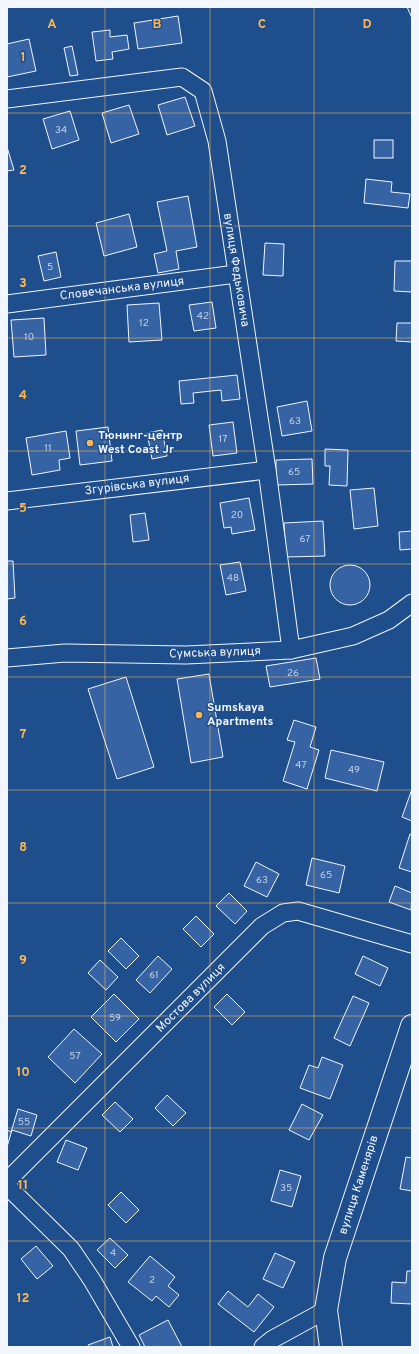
<svg xmlns="http://www.w3.org/2000/svg" width="419" height="1354" font-family="Overpass,sans-serif">
<style>
.building{fill:#3563a3;stroke:#f2f6ff}
.lines{fill:none;stroke-linecap:round;stroke-linejoin:round}
.street-casing{stroke:#f2f6ff;stroke-width:19}
.secondary-casing{stroke:#f2f6ff;stroke-width:24}
.street{stroke:#1f4e8c;stroke-width:17}
.secondary{stroke:#1f4e8c;stroke-width:22}
.grid{fill:none;stroke:#ffb74d;stroke-width:1;stroke-opacity:0.55}
.poi-dot{fill:#ffb74d;stroke:#1f4e8c;stroke-width:1.5}
.labels{text-anchor:middle;dominant-baseline:central;stroke-width:3;stroke-linejoin:round;paint-order:stroke}
.number-label{font-size:10px;fill:#c3d1e8}
.street-label{font-size:12px;fill:#f2f6ff;stroke:#1f4e8c}
.poi-label{font-size:12px;font-weight:bold;fill:#f2f6ff;stroke:#1f4e8c;text-anchor:start}
.grid-label{font-size:13px;text-anchor:middle;font-weight:bold;fill:#ffb74d;stroke:#1f4e8c;stroke-width:3;stroke-linejoin:round;paint-order:stroke}
</style>
<rect width="100%" height="100%" fill="#1f4e8c"/>
<g class="building">
<path d="M407,7h5v11z"/>
<path d="M178,16l4,27 -44,6 -4,-26z"/>
<path d="M110,30v7l17,-2 2,14 -17,3 1,7 -17,2 -4,-29z"/>
<path d="M29,39l7,32 -29,6v-33z"/>
<path d="M72,46l6,29 -8,1 -6,-28z"/>
<path d="M185,97l10,29 -28,9 -9,-30z"/>
<path d="M129,105l10,29 -28,9 -9,-30z"/>
<path d="M70,111l9,29 -27,9 -9,-30z"/>
<rect x="374" y="140" width="19" height="18"/>
<path d="M7,147l7,23 -7,1z"/>
<path d="M366,179l26,3 -1,10 19,2 -2,14 -44,-5z"/>
<path d="M188,196l9,51 -21,4 3,18 -21,4 -4,-19 13,-3 -10,-49z"/>
<path d="M129,214l8,33 -33,9 -8,-33z"/>
<path d="M265,243l19,1 -1,32 -20,-1z"/>
<path d="M56,252l5,25 -17,4 -6,-25z"/>
<path d="M395,261h17v31l-18,-1z"/>
<path d="M212,302l4,26 -22,3 -5,-26z"/>
<path d="M159,303l3,37 -33,2 -2,-37z"/>
<path d="M44,318l2,37 -32,2 -3,-37z"/>
<path d="M397,323h15v19l-16,-1z"/>
<path d="M237,375l3,24 -18,2 -1,-11 -28,3 1,10 -13,1 -2,-23z"/>
<path d="M307,401l5,30 -30,5 -5,-29z"/>
<path d="M233,422l4,31 -24,3 -4,-31z"/>
<path d="M108,427l4,34 -32,4 -4,-34z"/>
<path d="M162,430l5,26 -15,3 -5,-26z"/>
<path d="M66,431l4,27 -11,2 1,10 -28,5 -6,-37z"/>
<path d="M325,449l23,1 -1,36 -18,-1 1,-19h-5z"/>
<path d="M312,459l1,25 -37,1v-25z"/>
<path d="M374,488l4,38 -24,3 -4,-39z"/>
<path d="M249,498l6,32 -23,4 -1,-7 -7,1 -4,-25z"/>
<path d="M145,513l4,27 -16,2 -3,-27z"/>
<path d="M323,521l2,35 -39,1 -2,-34z"/>
<path d="M412,531v18l-12,1 -1,-18z"/>
<path d="M7,561h6l2,37 -8,1z"/>
<path d="M240,562l6,29 -20,4 -6,-30z"/>
<circle cx="350" cy="585" r="20"/>
<path d="M316,658l4,21 -50,8 -4,-21z"/>
<path d="M209,674l14,83 -32,6 -14,-84z"/>
<path d="M126,677l28,90 -37,12 -29,-90z"/>
<path d="M294,720l22,7 -6,20 9,3 -12,39 -24,-8 12,-39 -8,-2z"/>
<path d="M331,750l53,12 -7,29 -52,-13z"/>
<path d="M412,789v32l-10,-4z"/>
<path d="M410,834l2,1v37l-13,-4z"/>
<path d="M312,858l33,8 -6,27 -33,-8z"/>
<path d="M256,862l23,12 -12,23 -23,-11z"/>
<path d="M395,886l17,7 -1,17 -22,-8z"/>
<path d="M229,893l18,18 -12,13 -19,-18z"/>
<path d="M196,916l18,18 -13,13 -18,-18z"/>
<path d="M121,938l18,18 -13,13 -18,-18z"/>
<path d="M158,956l14,13 -22,24 -14,-13z"/>
<path d="M363,956l25,12 -8,18 -25,-12z"/>
<path d="M100,960l18,17 -12,13 -18,-17z"/>
<path d="M114,994l25,25 -23,23 -25,-25z"/>
<path d="M227,994l18,18 -13,13 -18,-18z"/>
<path d="M353,996l16,7 -19,43 -16,-8z"/>
<path d="M74,1029l28,25 -27,29 -27,-26z"/>
<path d="M322,1057l21,8 -13,34 -30,-11 9,-23 9,3z"/>
<path d="M167,1095l19,18 -13,13 -18,-18z"/>
<path d="M115,1102l18,17 -13,13 -18,-17z"/>
<path d="M302,1104l21,11 -14,25 -20,-10z"/>
<path d="M18,1109l19,6 -6,21 -19,-6 -5,17v-17l4,2z"/>
<path d="M66,1140l21,8 -9,22 -21,-8z"/>
<path d="M406,1157l6,1v33l-12,-2z"/>
<path d="M280,1170l21,6 -9,31 -21,-6z"/>
<path d="M121,1192l18,18 -13,13 -18,-18z"/>
<path d="M110,1238l18,17 -13,13 -18,-18z"/>
<path d="M36,1246l17,20 -16,13 -16,-20z"/>
<path d="M275,1253l20,9 -12,26 -20,-9z"/>
<path d="M150,1256l25,21 -7,9 11,9 -10,12 -13,-11 -4,5 -24,-19z"/>
<path d="M407,1271h5v33l-21,-1 1,-21 14,1z"/>
<path d="M228,1291l20,16 10,-13 16,13 -20,25 -36,-28z"/>
<path d="M168,1320l14,27h-37l-6,-12z"/>
<path d="M110,1337l3,10h-24l-1,-2z"/>
</g>
<g class="lines">
<defs>
<g id="street">
<path d="M7,99l175,-22 21,14 14,50 50,329 24,180"/>
<path d="M7,304l229,-30"/>
<path d="M7,501l260,-31"/>
<path d="M7,658l58,-5 121,2 105,-5 62,-14 36,-16 23,-17"/>
<path d="M7,1181l255,-255 21,-13 15,-2 114,33"/>
<path d="M7,1186l64,63 21,31 39,67"/>
<path d="M263,1347l10,-8 53,-29"/>
</g>
<path id="secondary" d="M331,1347l-5,-37 9,-52 77,-232"/>
</defs>
<use href="#street" class="street-casing"/>
<use href="#secondary" class="secondary-casing"/>
<use href="#street" class="street"/>
<use href="#secondary" class="secondary"/>
</g>
<path class="grid" d="M105,7v1340M210,7v1340M314,7v1340M7,113h405M7,226h405M7,338h405M7,451h405M7,564h405M7,677h405M7,790h405M7,903h405M7,1016h405M7,1128h405M7,1241h405"/>
<g class="poi-dot">
<circle cx="90" cy="443" r="4"/>
<circle cx="199" cy="715" r="4"/>
</g>
<g class="labels">
<g class="number-label">
<text x="61" y="130">34</text>
<text x="50" y="267">5</text>
<text x="203" y="316">42</text>
<text x="144" y="323">12</text>
<text x="29" y="337">10</text>
<text x="295" y="421">63</text>
<text x="223" y="439">17</text>
<text x="48" y="448">11</text>
<text x="294" y="472">65</text>
<text x="237" y="515">20</text>
<text x="305" y="539">67</text>
<text x="233" y="578">48</text>
<text x="293" y="673">26</text>
<text x="301" y="765">47</text>
<text x="354" y="770">49</text>
<text x="326" y="875">65</text>
<text x="262" y="880">63</text>
<text x="154" y="975">61</text>
<text x="115" y="1018">59</text>
<text x="75" y="1056">57</text>
<text x="24" y="1122">55</text>
<text x="286" y="1188">35</text>
<text x="113" y="1253">4</text>
<text x="152" y="1280">2</text>
</g>
<g class="street-label">
<text transform="translate(236 270) rotate(81)">вулиця Федьковича</text>
<text transform="translate(122 289) rotate(-7)">Словечанська вулиця</text>
<text transform="translate(137 485) rotate(-7)">Згурівська вулиця</text>
<text transform="translate(215 653) rotate(-2)">Сумська вулиця</text>
<text transform="translate(191 998) rotate(-45)">Мостова вулиця</text>
<text transform="translate(359 1185) rotate(-72)">вулиця Каменярів</text>
</g>
<g class="poi-label">
<text x="98" y="436">Тюнинг-центр<tspan x="98" dy="14">West Coast Jr</tspan></text>
<text x="207" y="708">Sumskaya<tspan x="207" dy="14">Apartments</tspan></text>
</g>
</g>
<g class="grid-label">
<text x="52" y="28">A</text>
<text x="157" y="28">B</text>
<text x="262" y="28">C</text>
<text x="367" y="28">D</text>
<text x="23" y="61">1</text>
<text x="23" y="174">2</text>
<text x="23" y="287">3</text>
<text x="23" y="399">4</text>
<text x="23" y="512">5</text>
<text x="23" y="625">6</text>
<text x="23" y="738">7</text>
<text x="23" y="851">8</text>
<text x="23" y="964">9</text>
<text x="23" y="1076">10</text>
<text x="23" y="1189">11</text>
<text x="23" y="1302">12</text>
</g>
<rect width="419" height="1354" fill="none" stroke="#f2f6ff" stroke-width="16"/>
</svg>
